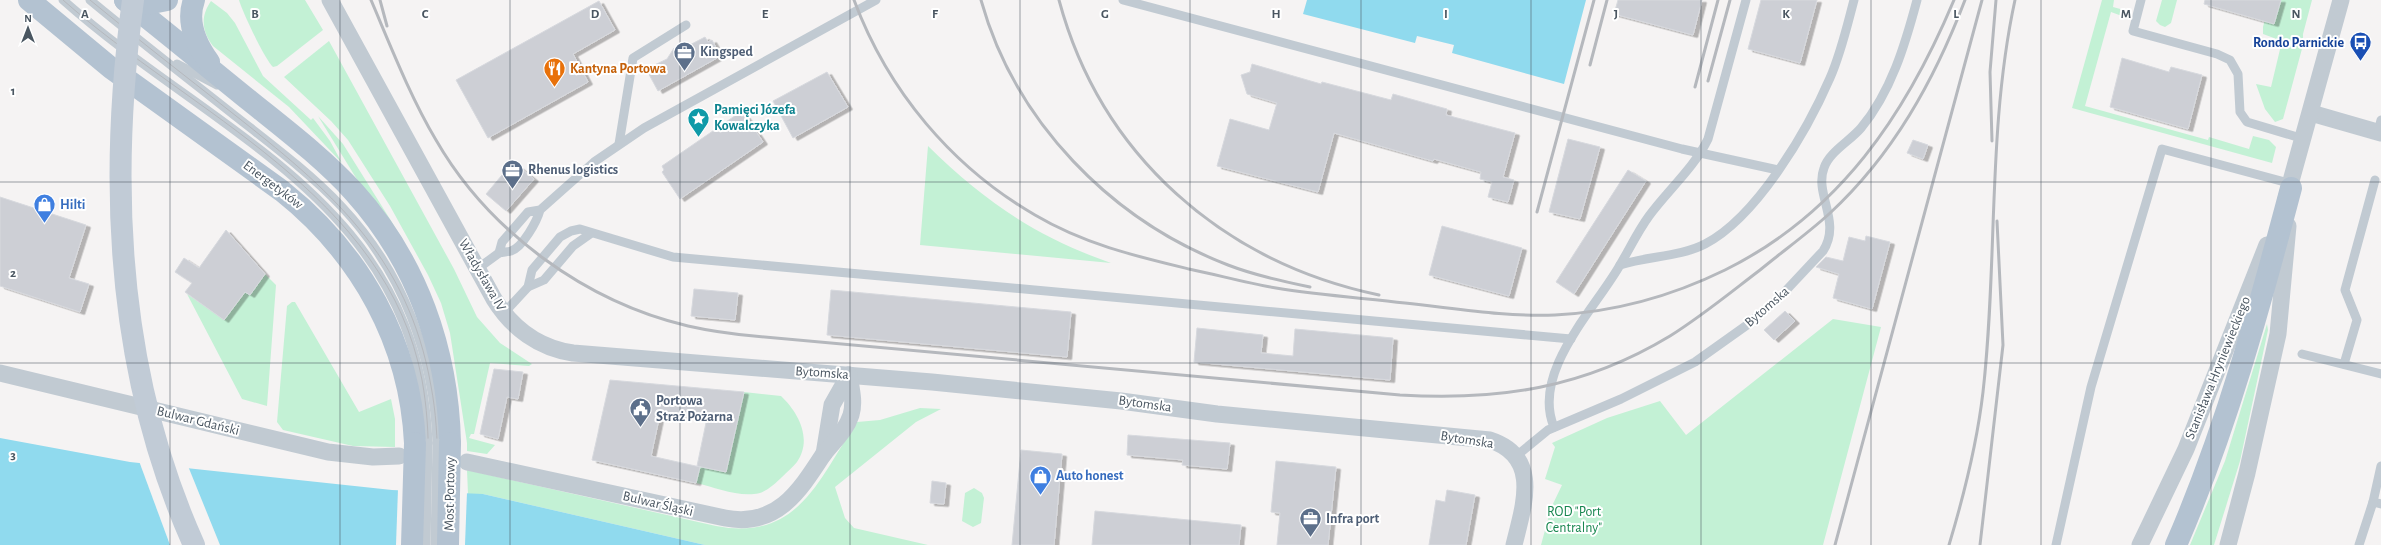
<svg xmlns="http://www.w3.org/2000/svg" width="2381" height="545" font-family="'Alegreya Sans',sans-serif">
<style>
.green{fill:#c3f1d5}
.water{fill:#90daee}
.pier{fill:#f5f3f3}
.building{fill:#cdcfd5;stroke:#d7d9de;filter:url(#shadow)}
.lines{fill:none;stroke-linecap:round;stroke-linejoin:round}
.service{stroke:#c1cad2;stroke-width:9}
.minor{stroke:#c1cad2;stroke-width:17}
.primary{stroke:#b3c2d1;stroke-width:22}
.tram{stroke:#b5b8bd;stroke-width:1}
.rail{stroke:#b5b8bd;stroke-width:3}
.service-bridge{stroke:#c1cad2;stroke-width:9}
.secondary-bridge{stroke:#c1cbd6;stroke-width:22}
.primary-bridge{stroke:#b3c2d1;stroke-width:22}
.grid{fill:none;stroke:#4a5661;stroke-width:1;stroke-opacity:0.55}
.labels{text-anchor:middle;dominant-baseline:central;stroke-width:4;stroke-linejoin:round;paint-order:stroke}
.transit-label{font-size:14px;font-weight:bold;fill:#164399;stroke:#fff;text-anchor:end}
.service-label{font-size:14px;font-weight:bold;fill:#4e5e75;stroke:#fff;text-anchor:start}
.food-label{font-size:14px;font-weight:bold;fill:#c56008;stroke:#fff;text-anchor:start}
.culture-label{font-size:14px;font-weight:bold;fill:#0d838f;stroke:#fff;text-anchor:start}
.street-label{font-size:14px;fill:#4a5661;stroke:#fff}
.shop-label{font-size:14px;font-weight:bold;fill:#366cbe;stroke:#fff;text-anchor:start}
.park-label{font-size:14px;fill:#17864f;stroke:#fff}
.grid-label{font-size:13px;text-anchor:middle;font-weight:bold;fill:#4a5661;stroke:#fff;stroke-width:4;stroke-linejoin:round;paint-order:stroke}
</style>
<defs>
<filter id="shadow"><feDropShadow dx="4.5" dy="2.5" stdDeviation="0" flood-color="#0004"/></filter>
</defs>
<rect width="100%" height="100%" fill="#f5f3f3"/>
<g class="green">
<path d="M239,0h66l18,30 -46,36 -4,1c-8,-7 -31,-56 -34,-67z"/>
<path d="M2102,0h12l-1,7 11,3 1,4 -3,2 -11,-4 -26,94 123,34 1,-3 40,12 4,-13 16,4 7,7 -4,16 -200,-55z"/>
<path d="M2162,0h15l-6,23 -6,4 -5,-2 -4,-4z"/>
<path d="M2270,0h42l-9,34v11l-20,74 -8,3 -10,-13 -9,-25 15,3 11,-46 -19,-7v-7z"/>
<path d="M211,1l16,12 8,10 28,53 48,44 2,-2 17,23 12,22 -53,-56 -76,-61c-11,-15 -13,-29 -2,-45z"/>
<path d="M329,41l125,228 23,48 23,26 32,21 -3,2 -39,-3 -16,71h-3l-2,4 26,7 -8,9 -20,-3v-8l-17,-110 -9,-30 -13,-28 -38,-69 -42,-66 -17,-19 -47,-44z"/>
<path d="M318,116l25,28 60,96 -42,-54z"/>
<path d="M928,146c56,55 108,91 183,117l-191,-18z"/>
<path d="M265,274l11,11 -9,121 -25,-7 -55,-105 37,26 21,-28 5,3z"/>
<path d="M292,302h3l64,110 32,-13 4,20v28l-42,-1 -70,-16 -6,-8 10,-116z"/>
<path d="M1833,319l48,8 -58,218h-282l10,-37 11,-23 -17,-6 10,-32 -3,-4 55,-25 53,-17 26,34z"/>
<path d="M2267,324l1,6 -28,131 -26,84h-24l35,-84z"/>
<path d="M744,392l37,4c17,16 32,43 16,66 -4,5 -10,10 -15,15 -7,7 -18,17 -28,17 -19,2 -40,-7 -58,-11l4,-16 26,5z"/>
<path d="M920,408l21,1 -25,13 -81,65 10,31 9,10 74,17h-223l-222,-51h-15l-1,-24 249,56c83,16 103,-48 141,-104l23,-2z"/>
<path d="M974,488l8,5 2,5 -3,25 -8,4 -11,-6 3,-28z"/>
</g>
<g class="water">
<path d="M1307,0h279l-22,84 -112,-31 2,-8 -37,-9 -2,7 -112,-29z"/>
<path d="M0,438l130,24 262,28 91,4 222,51h-705z"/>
</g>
<g class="pier">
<path d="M139,461l49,5 32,79h-50z"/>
<path d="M398,489l69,3 -2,53h-69z"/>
</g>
<g class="building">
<path d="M1618,0h84l-9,35 -79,-21z"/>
<path d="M1761,0h56l-17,63 -52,-14z"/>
<path d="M2205,0h76l-7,24 -70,-20z"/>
<path d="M599,1l16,29 -42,24 15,28 -100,56 -32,-58z"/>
<path d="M705,37l3,5 4,-2 7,13 -4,1 2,4 -59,33 -12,-22 21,-10 7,-11 8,1z"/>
<path d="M2122,58l47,14 2,-5 31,8 -14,54 -78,-22z"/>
<path d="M1252,64l69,20 1,-2 69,18 2,-6 32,9 22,6 -1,6 69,18 -12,44 11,3 -6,22 -20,-5 4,-15 -12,-3 1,-7 -47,-13 -1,2 -99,-28 -16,59 -101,-26 13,-47 39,11 8,-27 -30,-9 -6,-19 9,-3z"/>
<path d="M827,72l21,35 -55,31 -20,-37z"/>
<path d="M739,113l3,4 3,-2 18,27 -83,57 -18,-27 2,-2 -2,-4z"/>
<path d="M1568,139l32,8 -20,72 -31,-7z"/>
<path d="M1913,140l15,5 -5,14 -16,-6z"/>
<path d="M513,162l21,17 -28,32 -20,-17z"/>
<path d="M1628,170l18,11 -72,113 -18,-12z"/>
<path d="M0,197l86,28 -17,53 20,6 -9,28 -80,-26z"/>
<path d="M1442,226l80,22 -13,48 -80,-21z"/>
<path d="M226,230l39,44 -15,21 -5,-3 -21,28 -39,-28 7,-9 -17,-11 9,-14 15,10z"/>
<path d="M1866,236l24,6 -18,67 -39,-11 6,-24 -23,-7 10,-10 17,4 6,-24 16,4z"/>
<path d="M694,289l44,4 -3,27 -44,-4z"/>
<path d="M831,290l240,22 -4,45 -240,-22z"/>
<path d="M1785,311l10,10 -21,19 -10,-10z"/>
<path d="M1197,328l66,7 -2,18 32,3 2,-27 98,9 -3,42 -196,-18z"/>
<path d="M494,369l29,3 -5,27 -11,-2 -9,42 -18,-5z"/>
<path d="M610,380l134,12 -18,80 -29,-6 10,-48 -47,-4 -9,42 49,11 -4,16 -104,-23z"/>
<path d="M1128,435l102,8 -3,26 -45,-4 1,-5 -56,-5z"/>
<path d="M1021,450l41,4 -8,91h-42z"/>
<path d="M1276,461l60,6 -8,78h-51l3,-32 -9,-1z"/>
<path d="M932,481l14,2 -2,21 -14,-1z"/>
<path d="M1447,490l28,5 -9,50h-37l7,-45 9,2z"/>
<path d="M1095,511l146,14 -2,20h-147z"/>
</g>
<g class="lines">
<g class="service">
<path d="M63,0c155,138 356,202 365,443"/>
<path d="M90,0c47,39 96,77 144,115 37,29 76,58 108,92 61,65 92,149 95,236"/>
<path d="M1123,0l559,149 96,21"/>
<path d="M2141,0l-8,31 84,23 13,6 8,14 2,38 7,10 57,17"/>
<path d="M177,64l40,21"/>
<path d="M2378,132l3,-12"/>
<path d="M619,144l14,-86 53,-33"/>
<path d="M540,210c-3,11 -17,37 -29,41 -4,1 -8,1 -12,2l3,-11 26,-30 12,-2 54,-48 50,-34 232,-128"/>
<path d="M1620,265c28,-9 60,-8 85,-21 52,-27 102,-113 125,-166 11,-25 17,-52 24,-78"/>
<path d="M477,269l22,-16"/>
<path d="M528,287l4,-17 28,-33 11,-6 9,-2 93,28 898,82"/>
<path d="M504,313l24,-26 16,-7 29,-34 17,-12"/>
<path d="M2302,354l79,20"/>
<path d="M2344,364l13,-44 -12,-30 30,-110"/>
<path d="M1554,427c-23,-55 41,-118 66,-162 10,-17 18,-34 29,-49 19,-26 45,-48 59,-77l38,-139"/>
<path d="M1515,457l33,-27 73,-31 74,-37 52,-37 31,-26 45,-48c19,-29 -9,-57 1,-83 5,-16 26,-27 37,-40 30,-36 44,-83 56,-128"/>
<path d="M2381,466l-8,36 8,2"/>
<path d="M2056,545l35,-158 71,-238 130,35"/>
<path d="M2359,545l14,-43"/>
</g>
<g class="minor">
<path d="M330,0l164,299c18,29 45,49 79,54l359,29 189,19 96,13 273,26c52,17 33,67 24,105"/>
<path d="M2311,113l70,20"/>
<path d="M2286,199l55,-199"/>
<path d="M0,373l328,79 45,5 26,-1"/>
<path d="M824,454l8,-49 17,-30"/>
<path d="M467,462l258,56c51,10 74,-26 98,-63 10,-13 23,-24 28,-40 4,-13 0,-27 -2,-40"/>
<path d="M2140,545l46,-96 81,-204"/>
<path d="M2228,545l19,-72 31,-139 10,-108"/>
</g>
<g class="primary">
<path d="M29,0l82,68 171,123c79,63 128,151 133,252"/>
<path d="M125,0c42,33 83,67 125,101 36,29 73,57 104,91 63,70 94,158 96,251"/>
<path d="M125,0l22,4 20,-4"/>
<path d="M194,0c-8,22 2,44 15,62"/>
<path d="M2176,545c50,-115 83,-236 115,-357"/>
</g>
<g class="tram">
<path d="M63,0c128,114 324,194 359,380 10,54 6,110 4,165"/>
<path d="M90,0c46,38 94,75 141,112 98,77 177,143 200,274 10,52 6,106 4,159"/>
</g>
<g class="rail">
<path d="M371,0c20,47 39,96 65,140 53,92 150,162 252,186 22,5 44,8 66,10l646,59c99,6 184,-7 270,-59 32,-20 61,-44 90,-66 23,-19 47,-36 69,-56 64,-59 105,-133 136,-214"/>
<path d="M380,0l7,26"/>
<path d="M854,0c34,91 98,167 181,215 49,29 100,41 154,54 29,6 58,14 87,19 43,7 86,10 129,15 49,5 100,14 150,12 59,-3 117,-19 170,-45 115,-57 181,-156 229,-270"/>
<path d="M981,0c34,122 130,220 247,265 26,10 54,16 82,22"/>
<path d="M1059,0c42,156 164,262 320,295"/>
<path d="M1590,65l17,-65"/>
<path d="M1708,81l22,-81"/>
<path d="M1695,87l23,-87"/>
<path d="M1992,141l-2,-69 6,-72"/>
<path d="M1537,212l57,-212"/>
<path d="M1835,545l147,-545"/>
<path d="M1949,545c15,-50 28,-101 34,-153 15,-131 4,-263 32,-392"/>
<path d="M1980,545l23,-200 -6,-124"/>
</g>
<g class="service-bridge">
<path d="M426,545l2,-102"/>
<path d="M435,545l2,-102"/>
</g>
<path class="secondary-bridge" d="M133,0c-25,184 -16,374 61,545"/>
<g class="primary-bridge">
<path d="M412,545l3,-102"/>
<path d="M448,545l2,-102"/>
</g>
</g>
<path class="grid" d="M170,0v545M340,0v545M510,0v545M680,0v545M850,0v545M1020,0v545M1190,0v545M1361,0v545M1531,0v545M1701,0v545M1871,0v545M2041,0v545M2211,0v545M0,182h2381M0,363h2381"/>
<defs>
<symbol id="bus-pin" viewBox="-11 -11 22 30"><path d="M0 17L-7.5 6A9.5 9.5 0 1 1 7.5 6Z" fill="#1a4fb4" stroke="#fff"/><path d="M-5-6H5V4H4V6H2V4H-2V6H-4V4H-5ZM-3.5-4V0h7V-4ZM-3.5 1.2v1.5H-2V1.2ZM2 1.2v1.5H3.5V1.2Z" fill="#fff"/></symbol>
<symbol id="office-pin" viewBox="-11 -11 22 30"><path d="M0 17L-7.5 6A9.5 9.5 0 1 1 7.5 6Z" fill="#5c6f8a" stroke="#fff"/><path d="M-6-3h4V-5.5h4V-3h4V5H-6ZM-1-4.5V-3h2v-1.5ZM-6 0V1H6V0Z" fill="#fff"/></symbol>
<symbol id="restaurant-pin" viewBox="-11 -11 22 30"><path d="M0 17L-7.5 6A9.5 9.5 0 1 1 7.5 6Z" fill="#e8710a" stroke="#fff"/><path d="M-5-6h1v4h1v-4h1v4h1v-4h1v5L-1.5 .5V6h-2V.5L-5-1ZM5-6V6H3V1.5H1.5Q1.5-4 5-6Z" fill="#fff"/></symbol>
<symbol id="sight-pin" viewBox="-11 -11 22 30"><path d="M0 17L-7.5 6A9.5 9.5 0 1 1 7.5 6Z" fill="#0f9aa8" stroke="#fff"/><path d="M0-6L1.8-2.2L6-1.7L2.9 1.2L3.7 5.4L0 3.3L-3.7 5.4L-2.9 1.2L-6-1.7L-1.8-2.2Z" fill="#fff"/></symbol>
<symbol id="shop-pin" viewBox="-11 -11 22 30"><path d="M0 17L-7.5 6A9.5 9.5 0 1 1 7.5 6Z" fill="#3f7fe0" stroke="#fff"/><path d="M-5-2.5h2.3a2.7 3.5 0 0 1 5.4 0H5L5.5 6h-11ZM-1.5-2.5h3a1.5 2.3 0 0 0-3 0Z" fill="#fff"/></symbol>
<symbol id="civic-pin" viewBox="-11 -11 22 30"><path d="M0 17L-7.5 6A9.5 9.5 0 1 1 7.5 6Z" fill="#5c6f8a" stroke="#fff"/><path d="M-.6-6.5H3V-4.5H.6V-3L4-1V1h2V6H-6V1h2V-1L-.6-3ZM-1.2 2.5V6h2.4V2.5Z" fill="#fff"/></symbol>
</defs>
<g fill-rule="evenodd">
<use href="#bus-pin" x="2348" y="30" width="25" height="34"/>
<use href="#office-pin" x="672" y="40" width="25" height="34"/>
<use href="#restaurant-pin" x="542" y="56" width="25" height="34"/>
<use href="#sight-pin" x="686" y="106" width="25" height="34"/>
<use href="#office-pin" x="500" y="158" width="25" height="34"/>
<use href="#shop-pin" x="32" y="192" width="25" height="34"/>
<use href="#civic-pin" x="628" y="396" width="25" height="34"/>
<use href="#shop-pin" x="1028" y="464" width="25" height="34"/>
<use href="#office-pin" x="1298" y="506" width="25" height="34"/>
</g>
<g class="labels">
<g class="transit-label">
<text x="2344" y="43">Rondo Parnickie</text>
</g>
<g class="service-label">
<text x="700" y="52">Kingsped</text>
<text x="528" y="170">Rhenus logistics</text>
<text x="656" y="401">Portowa<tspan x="656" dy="16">Straż Pożarna</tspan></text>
<text x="1326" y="519">Infra port</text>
</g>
<g class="food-label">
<text x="570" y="69">Kantyna Portowa</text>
</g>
<g class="culture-label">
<text x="714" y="110">Pamięci Józefa<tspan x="714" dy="16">Kowalczyka</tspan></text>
</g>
<g class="street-label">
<text transform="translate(273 185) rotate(37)">Energetyków</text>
<text transform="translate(482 275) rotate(60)">Władysława IV</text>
<text transform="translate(1767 307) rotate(-41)">Bytomska</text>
<text transform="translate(2218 368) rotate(-68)">Stanisława Hryniewieckiego</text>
<text transform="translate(822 373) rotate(4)">Bytomska</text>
<text transform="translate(1145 404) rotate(8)">Bytomska</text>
<text transform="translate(198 421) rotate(14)">Bulwar Gdański</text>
<text transform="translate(1467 440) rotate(9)">Bytomska</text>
<text transform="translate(450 494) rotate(-89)">Most Portowy</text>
<text transform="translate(658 504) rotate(13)">Bulwar Śląski</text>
</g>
<g class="shop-label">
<text x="60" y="205">Hilti</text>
<text x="1056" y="476">Auto honest</text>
</g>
<g class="park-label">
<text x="1574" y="512">ROD "Port<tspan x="1574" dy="16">Centralny"</tspan></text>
</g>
</g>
<g class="grid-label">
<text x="85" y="18">A</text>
<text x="255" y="18">B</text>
<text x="425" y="18">C</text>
<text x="595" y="18">D</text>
<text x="765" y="18">E</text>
<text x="935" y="18">F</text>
<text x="1105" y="18">G</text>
<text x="1276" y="18">H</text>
<text x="1446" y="18">I</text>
<text x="1616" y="18">J</text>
<text x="1786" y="18">K</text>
<text x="1956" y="18">L</text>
<text x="2126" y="18">M</text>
<text x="2296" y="18">N</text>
<text x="13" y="95">1</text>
<text x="13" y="277">2</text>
<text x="13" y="459">3</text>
</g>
<g transform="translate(28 28)" stroke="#ffffff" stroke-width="3" paint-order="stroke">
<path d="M0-3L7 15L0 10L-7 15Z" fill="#4a5661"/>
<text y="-6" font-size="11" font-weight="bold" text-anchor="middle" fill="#4a5661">N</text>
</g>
</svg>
